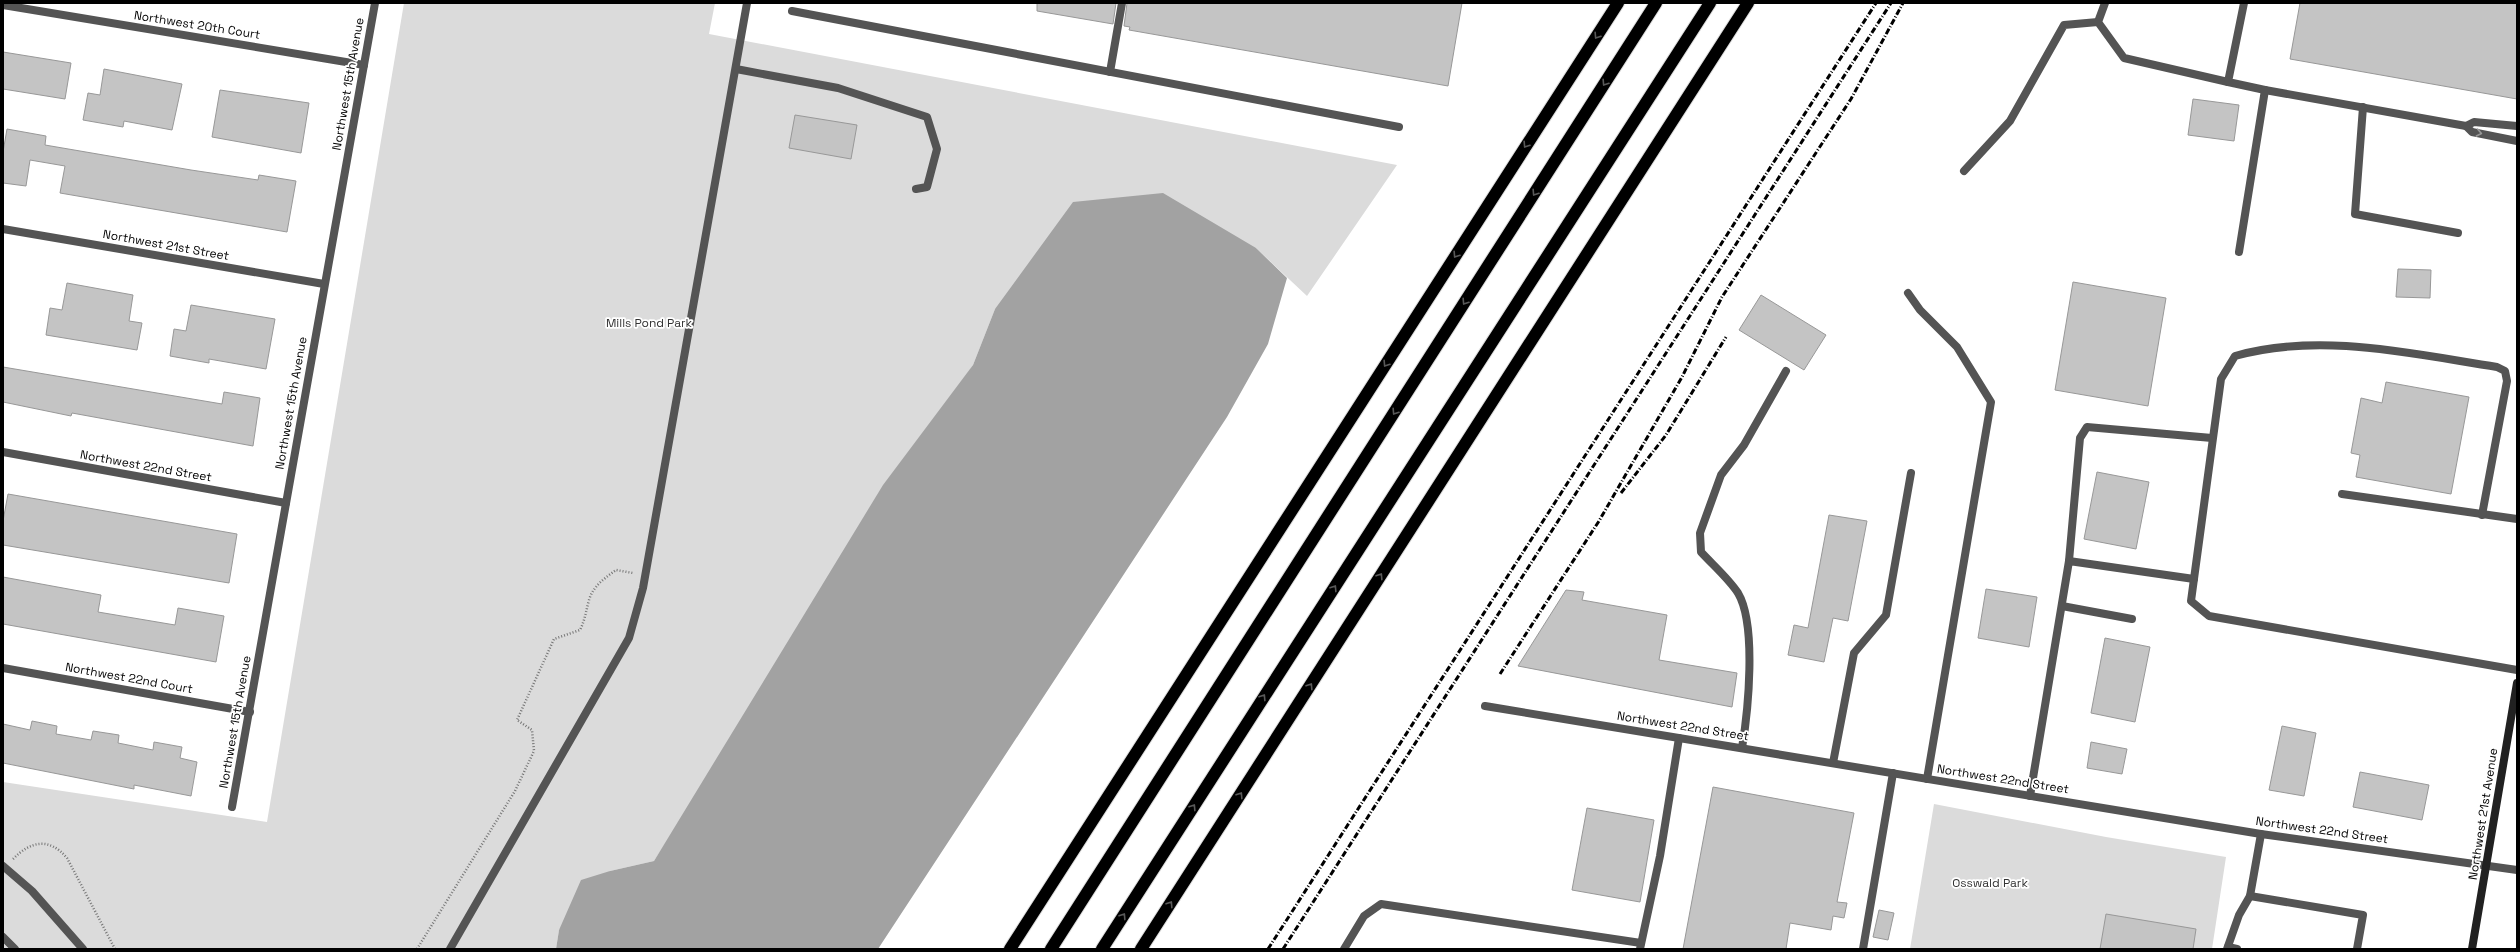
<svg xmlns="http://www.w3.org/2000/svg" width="2520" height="952" font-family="'Space Grotesk',sans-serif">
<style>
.green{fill:#dbdbdb}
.water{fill:#a2a2a2}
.building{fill:#c4c4c4;stroke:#989898}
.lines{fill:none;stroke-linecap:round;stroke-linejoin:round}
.highway-casing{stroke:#dbdbdb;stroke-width:14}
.path{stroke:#767676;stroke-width:2.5;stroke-dasharray:1 2;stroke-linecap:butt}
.lane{stroke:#545454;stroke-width:8}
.street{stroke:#545454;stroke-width:8}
.secondary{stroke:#212121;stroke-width:8}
.highway{stroke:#000;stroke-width:12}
.rail{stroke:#000;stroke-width:3;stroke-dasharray:6 2 1 2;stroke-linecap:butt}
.oneway{stroke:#595959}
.oneway2{stroke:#989898}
.labels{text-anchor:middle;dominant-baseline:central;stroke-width:3.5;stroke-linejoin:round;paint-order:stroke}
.street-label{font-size:12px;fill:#000;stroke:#fff}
.park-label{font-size:12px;fill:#323232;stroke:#fff}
</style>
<rect width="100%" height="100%" fill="#fff"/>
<g class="green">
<path d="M404,3h311l-6,31 688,131 -90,131 -51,-48 -261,61 -22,56 -319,496 -44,10 -51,59 -3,19h-553v-167l264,40z"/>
<path d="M1934,804l172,33 120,20 -14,92h-302z"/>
</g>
<path class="water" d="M1163,193l93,55 31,30 -19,66 -41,73 -349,532h-322l3,-19 22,-50 29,-9 44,-10 229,-376 90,-120 22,-56 78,-107z"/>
<g class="building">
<path d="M1037,3h79l-3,21 -76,-13z"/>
<path d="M1127,3h335l-14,83 -319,-56 1,-3 -6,-1z"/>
<path d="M2300,3h217v96l-227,-40z"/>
<path d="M3,52l68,11 -6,36 -62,-10z"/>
<path d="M104,69l78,15 -10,46 -48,-9 -1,6 -40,-7 5,-27 12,2z"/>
<path d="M220,90l89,13 -8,50 -89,-16z"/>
<path d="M2193,99l46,6 -5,36 -46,-6z"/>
<path d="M795,115l62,10 -6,34 -62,-11z"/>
<path d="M7,129l39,7 -1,9 146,25 67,10 1,-5 37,6 -9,51 -227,-39 5,-27 -35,-6 -4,26 -23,-3v-31z"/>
<path d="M2398,269l33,1 -1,28 -34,-1z"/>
<path d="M2073,282l93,16 -18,108 -93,-16z"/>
<path d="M67,283l66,12 -4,26 13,2 -5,27 -91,-15 4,-27 12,2z"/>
<path d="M1761,295l65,40 -22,35 -65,-40z"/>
<path d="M191,305l84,14 -9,50 -57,-10v4l-39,-7 4,-27 12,2z"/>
<path d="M3,367l219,37 2,-12 36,6 -7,48 -181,-33 -1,3 -68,-14z"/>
<path d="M2386,382l83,15 -18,97 -95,-17 4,-22 -9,-2 10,-55 21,5z"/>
<path d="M2097,472l52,10 -13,67 -52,-10z"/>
<path d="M8,494l229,40 -8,49 -226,-38v-24z"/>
<path d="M1829,515l38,6 -19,100 -15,-3 -9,44 -36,-7 6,-30 14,3z"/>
<path d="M3,577l98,18 -3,17 77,13 3,-17 46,8 -8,46 -213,-38z"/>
<path d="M1986,589l51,8 -8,50 -51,-9z"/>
<path d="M1566,590l18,2 -2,8 85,15 -8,45 78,13 -5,34 -214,-41z"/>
<path d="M2105,638l45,9 -15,75 -44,-9z"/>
<path d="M32,721l25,5 -1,8 35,6 2,-9 26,4 -1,8 35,7 1,-8 28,5 -2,11 17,4 -6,34 -57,-11v4l-131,-26v-39l27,6z"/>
<path d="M2282,726l34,7 -12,63 -35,-6z"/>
<path d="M2091,742l36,7 -5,25 -35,-6z"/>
<path d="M2360,772l69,13 -7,35 -69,-13z"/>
<path d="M1713,787l141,26 -17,89 10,1 -3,15 -11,-2 -2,14 -41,-7 -4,26h-103z"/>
<path d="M1587,808l67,12 -14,82 -68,-12z"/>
<path d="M1879,910l15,3 -6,27 -15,-3z"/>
<path d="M2106,914l90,15 -3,20h-93z"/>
</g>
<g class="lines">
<defs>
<g id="highway">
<path d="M1010,949l608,-946"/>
<path d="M1051,949l605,-946"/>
<path d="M1102,949l608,-946"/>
<path d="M1141,949l607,-946"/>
</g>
</defs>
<use href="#highway" class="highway-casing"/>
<g class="path">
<path d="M13,859c18,-18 36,-22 54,-1l48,91"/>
<path d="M417,949l98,-158 19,-40 -2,-21 -15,-10 37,-81 26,-9c5,-10 6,-19 9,-30 4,-14 16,-22 27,-30l17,3"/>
</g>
<g class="lane">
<path d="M2105,3l-7,19 26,36 104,24"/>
<path d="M2244,3l-16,79 37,8"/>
<path d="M792,11l607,116"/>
<path d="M736,69l102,19 89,29 10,32 -10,38 -11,2"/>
<path d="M1110,72l12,-69"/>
<path d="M2363,107l-8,107 103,19"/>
<path d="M2517,126l-43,-4 -8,4 6,6 45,9"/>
<path d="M1964,171l46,-50 54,-96 34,-3"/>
<path d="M2239,252l26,-162 201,36"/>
<path d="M1908,293l12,17 37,37 34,55 -64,377"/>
<path d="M2342,494l175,25"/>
<path d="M2482,515l25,-134 -2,-10 -8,-4c-85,-13 -177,-35 -262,-11l-14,23 -30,222 18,15 308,54"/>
<path d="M2069,561l11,-123 7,-11 125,11"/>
<path d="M2062,606l70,13"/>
<path d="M1742,748c6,-36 15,-123 -4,-155 -9,-14 -25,-28 -37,-41l-1,-19 21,-58 23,-30 42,-74"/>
<path d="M1833,763l21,-110 32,-38 25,-142"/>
<path d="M2030,796l39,-235 125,18"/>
<path d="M2250,896l113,19 -6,34"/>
<path d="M3,937l12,12"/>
<path d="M2228,947l9,2"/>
<path d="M450,949l179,-311 14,-50 104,-585"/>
<path d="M1344,949l20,-33 17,-12 260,39"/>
<path d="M1640,949l20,-93 19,-118"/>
<path d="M1863,949l30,-176"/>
<path d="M2227,949l12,-34 11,-19 11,-62"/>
</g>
<g class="street">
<path d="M3,5l361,60"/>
<path d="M3,229l321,55"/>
<path d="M3,452l283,51"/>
<path d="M3,668l247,44"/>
<path d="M1485,706l776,128 256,36"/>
<path d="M232,807l143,-804"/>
<path d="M3,866l29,25 51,58"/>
</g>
<path class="secondary" d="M2472,949l45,-266"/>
<use href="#highway" class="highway"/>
<g class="rail">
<path d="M1621,493l45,-58 60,-98"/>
<path d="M1500,674l99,-153 83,-144 40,-80 129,-198 52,-96"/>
<path d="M1268,949l608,-946"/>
<path d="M1283,949l608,-946"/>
</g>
</g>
<defs><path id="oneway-chevron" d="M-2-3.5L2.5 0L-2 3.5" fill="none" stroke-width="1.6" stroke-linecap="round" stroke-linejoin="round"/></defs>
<g class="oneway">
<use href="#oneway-chevron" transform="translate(1597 36) rotate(123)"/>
<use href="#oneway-chevron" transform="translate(1605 83) rotate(123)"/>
<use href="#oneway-chevron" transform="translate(1526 145) rotate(123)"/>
<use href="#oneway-chevron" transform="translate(1535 193) rotate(123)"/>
<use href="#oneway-chevron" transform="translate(1456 255) rotate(123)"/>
<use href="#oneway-chevron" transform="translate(1465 302) rotate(123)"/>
<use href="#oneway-chevron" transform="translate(1386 364) rotate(123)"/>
<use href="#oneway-chevron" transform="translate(1395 412) rotate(123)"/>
<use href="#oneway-chevron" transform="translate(1380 576) rotate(-57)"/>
<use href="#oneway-chevron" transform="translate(1334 588) rotate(-57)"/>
<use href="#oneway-chevron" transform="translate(1310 686) rotate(-57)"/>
<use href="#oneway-chevron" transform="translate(1263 697) rotate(-57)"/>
<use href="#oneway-chevron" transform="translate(1240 795) rotate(-57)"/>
<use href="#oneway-chevron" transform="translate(1193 807) rotate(-57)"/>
<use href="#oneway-chevron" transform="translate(1170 904) rotate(-57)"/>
<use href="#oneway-chevron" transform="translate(1123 916) rotate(-57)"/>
</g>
<use class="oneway2" href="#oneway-chevron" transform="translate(2479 133) rotate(11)"/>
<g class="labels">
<g class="street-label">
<text transform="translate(197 25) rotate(9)">Northwest 20th Court</text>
<text transform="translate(348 84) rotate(-80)">Northwest 15th Avenue</text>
<text transform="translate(166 245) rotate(10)">Northwest 21st Street</text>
<text transform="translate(291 403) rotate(-80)">Northwest 15th Avenue</text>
<text transform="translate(146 466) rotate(10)">Northwest 22nd Street</text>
<text transform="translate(129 678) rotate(10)">Northwest 22nd Court</text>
<text transform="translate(235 722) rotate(-80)">Northwest 15th Avenue</text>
<text transform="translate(1683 726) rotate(9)">Northwest 22nd Street</text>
<text transform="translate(2003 779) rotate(9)">Northwest 22nd Street</text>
<text transform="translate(2483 814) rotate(-81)">Northwest 21st Avenue</text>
<text transform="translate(2322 830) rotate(8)">Northwest 22nd Street</text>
</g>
<g class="park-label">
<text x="649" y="323">Mills Pond Park</text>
<text x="1990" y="883">Osswald Park</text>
</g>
</g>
<rect width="2520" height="952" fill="none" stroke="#000000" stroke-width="8"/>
</svg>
